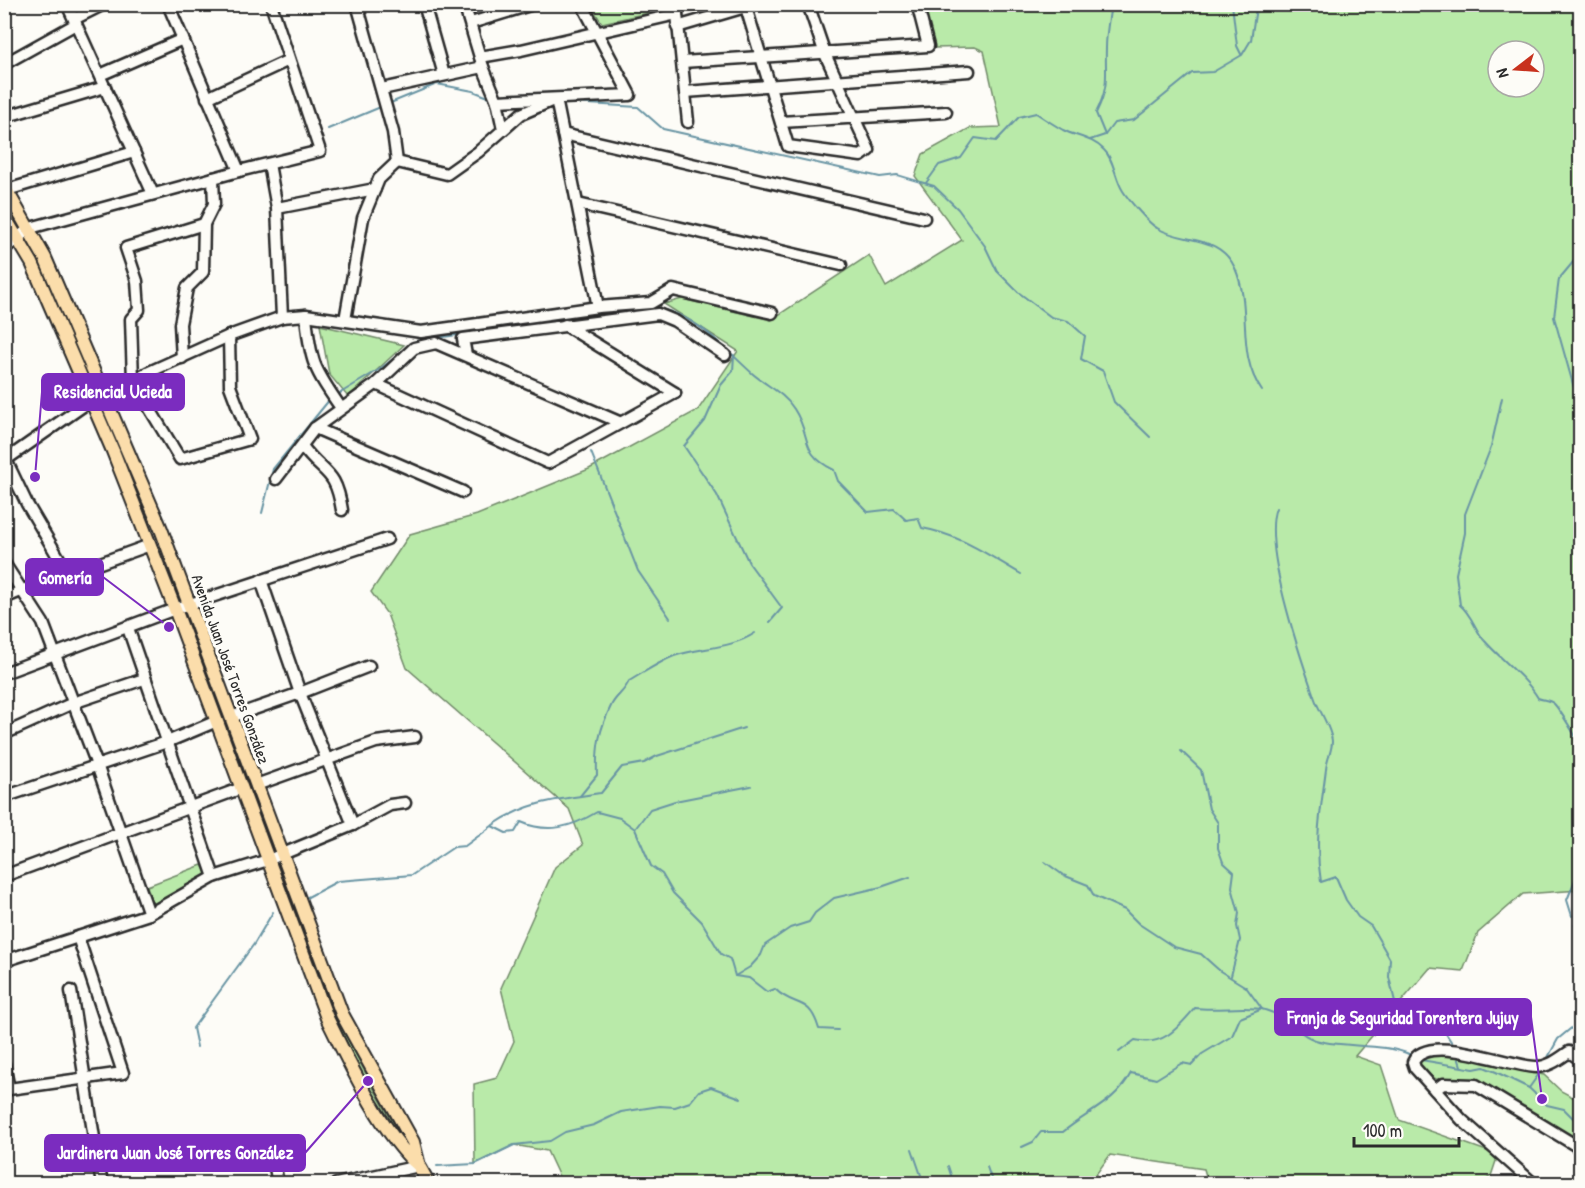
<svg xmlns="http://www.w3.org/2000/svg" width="1585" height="1188" font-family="'Patrick Hand',sans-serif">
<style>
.green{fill:#b9eaa9;stroke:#728a6a;stroke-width:1.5;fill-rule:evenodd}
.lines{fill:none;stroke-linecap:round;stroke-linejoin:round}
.stream{stroke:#6995a4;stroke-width:2}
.minor-casing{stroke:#2b2b2b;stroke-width:15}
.major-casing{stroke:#2b2b2b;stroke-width:16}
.minor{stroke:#fdfcf7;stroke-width:10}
.major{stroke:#fbddab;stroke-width:12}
.labels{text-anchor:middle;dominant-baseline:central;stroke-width:6;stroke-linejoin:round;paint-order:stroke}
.street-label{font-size:16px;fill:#2b2b2b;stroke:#fdfcf7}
.leader{fill:none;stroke:#7b2cbf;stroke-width:2}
.callout-dot{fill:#7b2cbf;stroke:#fdfcf7;stroke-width:2}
.callout{fill:#7b2cbf;stroke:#7b2cbf;stroke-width:2}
.callout-label{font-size:18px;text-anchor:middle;font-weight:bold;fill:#fff}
</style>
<rect width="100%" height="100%" fill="#fdfcf7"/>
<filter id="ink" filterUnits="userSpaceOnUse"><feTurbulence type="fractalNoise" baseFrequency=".0167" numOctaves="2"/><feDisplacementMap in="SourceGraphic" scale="12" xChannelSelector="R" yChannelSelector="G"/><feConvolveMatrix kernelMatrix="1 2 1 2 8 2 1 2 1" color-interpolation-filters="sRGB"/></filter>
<g filter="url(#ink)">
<g class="green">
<path d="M590,5h75l1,4 -64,14z"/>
<path d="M922,5h658v885l-57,4 -45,39 -15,38 -33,-3 -75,88 26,9 18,55 99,35 -7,21 -10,7h-273l-4,-14 -94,-14 -21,29 -527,-1 -15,-32 -33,-6 -39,19 -1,-80 23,-6 17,-37 -13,-53 54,-121 28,-22 -14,-36 -162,-141 -20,-54 -16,-22 39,-58 67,-19 112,-46 109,-59 40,-59 -74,-47 18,-5 89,21 98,-65 17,32 76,-47 -47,-64 8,-22 47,-26 31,-1 -17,-76 -9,-4 -40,1zM1498,51h36v36h-36z"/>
<path d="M320,325l84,20 -56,52 -19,-23z"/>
<path d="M193,631l79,219 -5,2 -79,-220z"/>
<path d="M202,865l7,13 -56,30 -6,-22z"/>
<path d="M301,928c29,79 62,148 108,220 -54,-62 -83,-143 -113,-218z"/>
<path d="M1450,1055l94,20 17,16 19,10v42l-101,-62 -43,-2 -15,-9 -4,-6 9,-8z"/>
</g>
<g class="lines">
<g class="stream">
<path d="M1232,4l5,42 4,8"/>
<path d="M571,103l67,4 25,22 217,48 17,-2 37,11 24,23 27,37 12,25 21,21 33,25 17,4 17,15 -4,23 22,12 11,31 36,35"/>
<path d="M388,104l49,-20 36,7 18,7"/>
<path d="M328,129l55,-23"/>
<path d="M1105,135l-9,-22c14,-28 9,-37 10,-65 0,-15 3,-29 5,-44"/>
<path d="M1090,140l15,-5 9,-12 20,-3 58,-47 21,-1 29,-17 9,-15 5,-32 8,-4"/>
<path d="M926,183l13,-18 22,-7 14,-20 21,3 23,-24 17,-4c9,6 18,12 27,17 14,7 30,8 41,20 10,9 11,29 19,41 5,8 26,33 34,37 27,16 62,6 78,40 18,41 0,84 27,123"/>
<path d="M1579,255l-20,24 -5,38 26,92"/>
<path d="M566,319c17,-3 82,-14 95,-10 38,8 65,41 92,65 14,12 31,19 41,35 19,29 4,43 40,61l4,11 30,31 26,-3 12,11 12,-2 4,10c39,7 66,27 99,46"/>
<path d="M473,332l80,-11"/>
<path d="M411,344l5,-3 48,-7"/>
<path d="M734,355l-1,16 -12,14 -16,36 -21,25 33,49 32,68 33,45 -12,14"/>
<path d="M337,395l43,-26 27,-21"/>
<path d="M1502,398l-11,49 -26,67v19l-9,41 4,31c11,9 14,22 23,34 18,21 42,37 55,59 4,2 11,2 15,5 4,2 24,35 27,42"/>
<path d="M1580,442v6"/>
<path d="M591,452l47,119 32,47"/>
<path d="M1276,508c-14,37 25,151 39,191 4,12 17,30 17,43 0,8 -5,18 -6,27 -5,41 -12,71 -5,113l15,-5 10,23 12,17 13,9 19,33 -1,18 7,29 45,20 13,20"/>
<path d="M262,513l11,-44 57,-70"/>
<path d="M1181,751l20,19 8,39 9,14v25l5,14 11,10 -2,15 7,26 -2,13 3,14 -9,36"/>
<path d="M580,796l17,-21c-1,-29 2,-45 15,-71 5,-9 13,-13 17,-23 14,-8 30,-19 45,-25 27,-9 57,-7 81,-23"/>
<path d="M493,825c35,-24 67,-26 108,-32l21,-26 22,-4 13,-7 87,-28"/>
<path d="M635,829l15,-20 25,-8 76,-15"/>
<path d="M1045,862l18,13 25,10 6,11 31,14 14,14 35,23 27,7 19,17 26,16 16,22"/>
<path d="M304,899l34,-18 74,-6 42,-28 11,-1 27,-20 14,7 9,-1 6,-10c27,12 51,5 76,-10l23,6 15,11 16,37 11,8 11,19 29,29 19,32 9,5 5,17 14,2 18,14 8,-3c20,20 34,6 44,40l19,1"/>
<path d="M1572,916l-5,-16 13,-32"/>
<path d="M1575,924l5,21"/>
<path d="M735,976l15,-9 11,-12 4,-10 25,-17 19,-6 6,-9 19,-15 47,-11 29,-10"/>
<path d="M197,1047l-4,-19 61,-84 19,-32"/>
<path d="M1119,1052l16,-12c28,7 43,-12 60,-32 21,3 54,-3 70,2 25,7 33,28 59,32 26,5 64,2 87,13"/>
<path d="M1457,1054l4,12"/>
<path d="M1421,1060l53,9 10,-2 12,5 33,16 18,17 17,4 16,16"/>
<path d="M1546,1061l12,-22 17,-14 5,-55"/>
<path d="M1529,1088l12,-17"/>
<path d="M1022,1147l11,-5 8,-10h22c24,-20 53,-30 68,-59l25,6 26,-16 10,2 10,-11 30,-18 8,-18 20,-8"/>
<path d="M912,1149l12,35"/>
<path d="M437,1166l38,-2 39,-19 36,-4 15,-9 29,-7 27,-13 39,-6 15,1 15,-5 9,-11 12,-4 30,11"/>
<path d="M948,1166l6,18"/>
<path d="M987,1167l6,17"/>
</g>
<defs>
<g id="minor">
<path d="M67,4l86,190"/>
<path d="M168,4l71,167 81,-20 -49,-147"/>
<path d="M424,4l20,71"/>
<path d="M464,4l19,63 14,34 6,28"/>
<path d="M674,4l3,10 11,108"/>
<path d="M745,4l43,142 73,10 8,-6 -44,-96 -17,-50"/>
<path d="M74,19l30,-15"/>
<path d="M471,23l62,-19"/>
<path d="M677,27l75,-22"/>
<path d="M480,57l41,-7 156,-36"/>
<path d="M682,62l246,-16 -10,-39"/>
<path d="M4,64l72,-40"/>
<path d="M100,75l83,-36"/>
<path d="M382,89l101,-22"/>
<path d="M685,92l284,-21"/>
<path d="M207,98l82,-38"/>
<path d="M497,101l133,-6 -48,-91"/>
<path d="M4,117l101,-30"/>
<path d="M781,122l165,-10"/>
<path d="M563,134l361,84"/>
<path d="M397,162l50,12 31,-22 43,-38 35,-15 42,208"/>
<path d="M269,164l8,44 5,109"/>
<path d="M7,190l127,-38"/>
<path d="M578,204l263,61"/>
<path d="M277,208l98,-19"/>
<path d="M204,224l-78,24 11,33 2,29 -8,9 2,62 47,78 70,-20 -20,-53 -1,-50"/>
<path d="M4,249l26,-21 209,-57"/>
<path d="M306,315c4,47 8,54 35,93"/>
<path d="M345,320l18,-102 16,-39 18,-17 -4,-30 -36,-128"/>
<path d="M565,325l110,68"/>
<path d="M466,355l-3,-16 195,-25 17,7 50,34"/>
<path d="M182,358l-2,-34 7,-36 16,-16 1,-48 10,-20 -1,-26"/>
<path d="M376,384l38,-36 22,-5 183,79"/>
<path d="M104,399l45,-27 80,-36 53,-19 24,-2 115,17 177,-25 53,-4 22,-13 99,23"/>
<path d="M315,428l148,64"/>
<path d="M302,446c22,30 33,21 40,64"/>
<path d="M6,460l21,44 40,68"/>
<path d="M4,461l86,-60"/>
<path d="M276,479l39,-51 61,-44 172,79 127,-70"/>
<path d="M4,563l39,60 54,142 52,149"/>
<path d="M261,580l39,113 53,132"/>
<path d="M4,598l63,-26 11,-1 72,-26"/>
<path d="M128,628l86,249"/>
<path d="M4,673l171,-64 212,-70"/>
<path d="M231,717l69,-24 69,-27"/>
<path d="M4,734l69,-31 71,-24"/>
<path d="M256,785l120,-43 39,-5"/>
<path d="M4,797l163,-55 50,-21"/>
<path d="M4,876l238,-88"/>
<path d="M4,961l145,-47 65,-37 54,-17 85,-35 37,-20 15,-2"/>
<path d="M71,991l24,153"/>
<path d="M4,1064l5,25"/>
<path d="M1435,1090l8,-6 33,1 104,63"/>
<path d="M4,1093l5,-4 114,-16 -45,-136"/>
<path d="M98,1162l4,22"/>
<path d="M274,1162l4,22"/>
<path d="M336,1184l83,-18"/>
<path d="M1534,1184l-72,-64 -47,-52 -2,-6c14,-31 98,5 123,5 13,0 23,-8 33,-15l11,7"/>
</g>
<g id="major">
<path d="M4,186l41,72 116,271 181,485 71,128 6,24 10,18"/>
<path d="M4,216l28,47 81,188 62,158 152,409c22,45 55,116 92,148"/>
</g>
</defs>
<use href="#minor" class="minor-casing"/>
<use href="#major" class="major-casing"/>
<use href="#minor" class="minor"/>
<use href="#major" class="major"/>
</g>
</g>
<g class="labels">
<g class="street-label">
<text transform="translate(231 669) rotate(70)">Avenida Juan José Torres González</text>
</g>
</g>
<path class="leader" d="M35 477L42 392M169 627L103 577M1542 1099L1531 1017M368 1081L305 1153"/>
<g class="callout-dot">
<circle cx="35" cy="477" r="6"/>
<circle cx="169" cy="627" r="6"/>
<circle cx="1542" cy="1099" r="6"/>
<circle cx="368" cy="1081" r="6"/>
</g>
<g class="callout">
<rect x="42" y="374" width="142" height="36" rx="6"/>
<rect x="26" y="559" width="77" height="36" rx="6"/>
<rect x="1275" y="999" width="256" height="36" rx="6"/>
<rect x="45" y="1135" width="260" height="36" rx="6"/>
</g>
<g class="callout-label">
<text x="113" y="398">Residencial Ucieda</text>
<text x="65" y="584">Gomería</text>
<text x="1403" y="1024">Franja de Seguridad Torentera Jujuy</text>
<text x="175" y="1159">Jardinera Juan José Torres González</text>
</g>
<rect width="1585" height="1188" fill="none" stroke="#fdfcf7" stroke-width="24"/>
<rect x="12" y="12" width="1561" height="1164" fill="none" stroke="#2b2b2b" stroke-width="2" filter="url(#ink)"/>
<g transform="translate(1516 69) rotate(253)"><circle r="28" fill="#fdfcf7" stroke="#a9a8a5" stroke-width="1.5"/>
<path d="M0-4.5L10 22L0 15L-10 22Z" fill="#c8321e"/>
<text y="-9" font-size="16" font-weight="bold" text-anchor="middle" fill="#2b2b2b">N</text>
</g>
<path d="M1354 1137v9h105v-9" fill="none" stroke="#2b2b2b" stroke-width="3"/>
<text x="1363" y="1137" font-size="18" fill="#2b2b2b" stroke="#fdfcf7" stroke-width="4.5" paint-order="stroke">100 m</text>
</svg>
